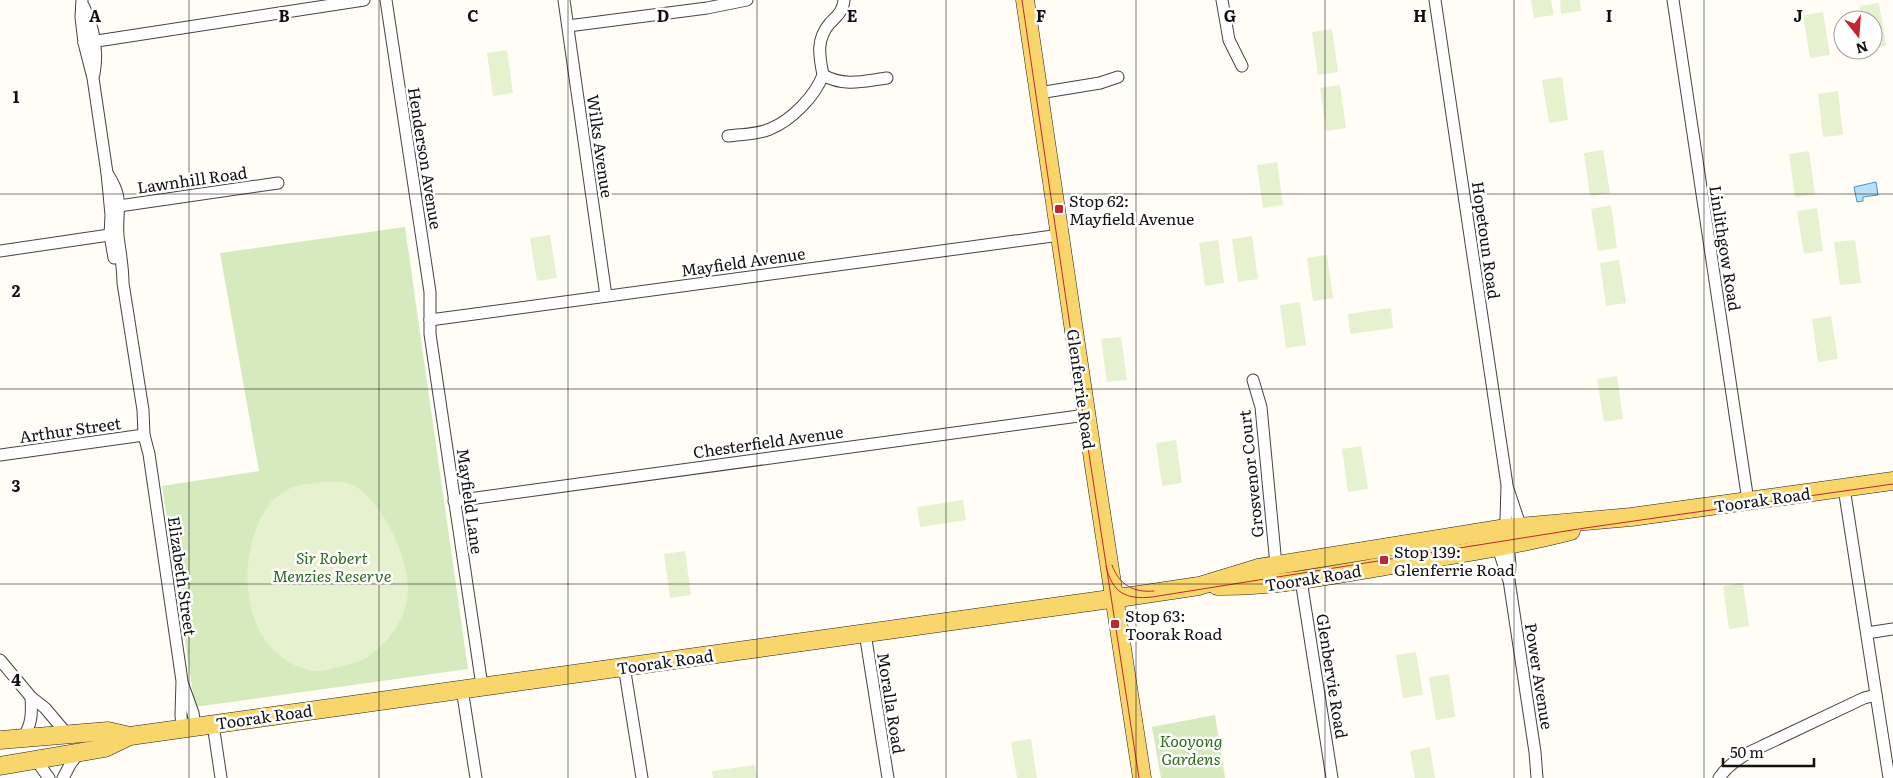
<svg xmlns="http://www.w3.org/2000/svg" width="1893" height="778" font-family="Literata,serif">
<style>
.green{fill:#d5ebbd}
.pitch{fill:#e6f2cf}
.water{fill:#b9e0f7;stroke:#3f96cf}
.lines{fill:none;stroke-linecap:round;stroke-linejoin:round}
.street-casing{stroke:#444;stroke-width:13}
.primary-casing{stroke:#222;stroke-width:19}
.street{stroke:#fff;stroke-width:11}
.primary{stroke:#f9d66b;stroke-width:18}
.tram{stroke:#c4262e;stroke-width:1}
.grid{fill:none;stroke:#111;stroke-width:1;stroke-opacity:0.55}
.poi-dot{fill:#c4262e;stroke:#fff;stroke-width:2}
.labels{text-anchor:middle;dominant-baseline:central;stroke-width:5;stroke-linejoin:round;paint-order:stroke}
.street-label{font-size:16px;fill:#111;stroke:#fff}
.poi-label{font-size:16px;fill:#111;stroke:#fff;text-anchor:start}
.park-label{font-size:16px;font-style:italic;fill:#2f6b1f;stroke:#fff}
.grid-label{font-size:16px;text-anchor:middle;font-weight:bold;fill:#111;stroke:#fff;stroke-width:5;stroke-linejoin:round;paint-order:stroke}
</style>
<rect width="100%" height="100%" fill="#fffdf5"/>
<g class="green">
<path d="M405,227l63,442 -273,38 -33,-221 97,-15 -39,-218z"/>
<path d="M1215,715l10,63h-64l-9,-51z"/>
</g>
<g class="pitch">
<path d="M1531,0h20l3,15 -20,3z"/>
<path d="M1560,0h20l1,11 -20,3z"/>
<path d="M1879,3l7,43 -13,2v-28h-11l-2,-14z"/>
<path d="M1823,12l7,43 -20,3 -7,-43z"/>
<path d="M1332,29l6,43 -20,3 -6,-43z"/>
<path d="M507,50l6,43 -20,3 -6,-43z"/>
<path d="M1562,77l6,43 -19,3 -7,-43z"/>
<path d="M1340,85l6,43 -20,3 -6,-43z"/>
<path d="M1838,91l5,44 -20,2 -5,-43z"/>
<path d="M1603,150l7,43 -20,3 -6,-43z"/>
<path d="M1809,151l6,43 -20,3 -6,-43z"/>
<path d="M1277,162l6,43 -20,3 -6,-43z"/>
<path d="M1611,205l6,43 -19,3 -7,-42z"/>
<path d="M1817,208l6,43 -19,3 -7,-43z"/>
<path d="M550,235l7,43 -20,3 -7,-43z"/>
<path d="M1252,236l6,43 -20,3 -6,-43z"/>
<path d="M1218,240l6,43 -19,3 -6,-43z"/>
<path d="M1855,240l6,43 -21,2 -6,-43z"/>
<path d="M1327,255l6,43 -20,3 -6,-43z"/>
<path d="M1619,260l7,43 -20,3 -6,-43z"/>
<path d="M1300,302l6,43 -20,3 -6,-43z"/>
<path d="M1391,308l2,20 -43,6 -2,-20z"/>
<path d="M1831,316l7,43 -20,3 -6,-43z"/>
<path d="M1121,337l6,43 -20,2 -6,-43z"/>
<path d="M1617,376l6,43 -19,3 -7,-43z"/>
<path d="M1176,440l6,43 -20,3 -6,-43z"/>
<path d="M1361,446l7,43 -20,3 -6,-43z"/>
<path d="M320,482c9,1 22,-1 31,2 14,5 33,31 39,44 10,20 19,43 18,65 -2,25 -19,49 -39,63 -9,6 -24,10 -35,12 -5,1 -10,3 -15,3 -24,0 -49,-19 -60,-41 -18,-37 -15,-93 11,-126 4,-6 14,-12 21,-16 8,-4 20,-4 29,-6z"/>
<path d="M963,500l3,20 -46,7 -3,-20z"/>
<path d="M685,551l6,44 -21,3 -6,-44z"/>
<path d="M1743,583l6,43 -20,3 -6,-43z"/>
<path d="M1416,652l7,43 -20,3 -7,-43z"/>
<path d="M1449,674l6,43 -19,3 -7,-43z"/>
<path d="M1031,739l6,39h-20l-6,-36z"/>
<path d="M1430,747l5,31h-20l-5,-27z"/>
<path d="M755,765l2,13h-44l-1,-7z"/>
</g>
<path class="water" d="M1876,182l2,13 -15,2v4l-6,1 -3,-15z"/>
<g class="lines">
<defs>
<g id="street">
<path d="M82,0l-1,17 3,26 9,35 14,95 4,42 -1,20 4,23"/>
<path d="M386,0l44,292v42l52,352"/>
<path d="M564,0l42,296"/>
<path d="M1222,0l7,40 13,26"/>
<path d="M1435,0l72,485 -1,35 1,13"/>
<path d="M1673,0l75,501"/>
<path d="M84,7c10,21 14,45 10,67"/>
<path d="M568,26l139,-18 40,-8"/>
<path d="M84,43l280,-43"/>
<path d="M823,75c21,12 41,6 64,3"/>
<path d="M1039,93l61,-10 18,-6"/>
<path d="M728,136c14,-2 29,-1 42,-7 22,-9 45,-33 53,-54 -4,-20 -7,-36 7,-52 8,-8 13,-12 14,-23"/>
<path d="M107,173c18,27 9,35 11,63 2,16 5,31 5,47l20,127 1,25 5,19 33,227 -1,34 1,13"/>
<path d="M112,207l166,-24"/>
<path d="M0,251l116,-17"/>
<path d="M430,320l630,-85"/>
<path d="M1253,380l8,27 15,158"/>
<path d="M0,455l144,-20"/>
<path d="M1844,488l45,290"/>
<path d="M1508,489l14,42"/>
<path d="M454,501l632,-86"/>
<path d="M1508,546l2,18 -1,16 26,172 2,26"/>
<path d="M1498,548l10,30"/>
<path d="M1301,580l31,198"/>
<path d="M865,633l23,145"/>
<path d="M1867,633l26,-4"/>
<path d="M0,660l31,37 14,11 22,26"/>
<path d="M624,666l18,112"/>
<path d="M183,685l10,28 2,13"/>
<path d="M462,689l14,89"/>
<path d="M213,724l8,54"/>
<path d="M23,738c9,-14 9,-25 8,-41"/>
<path d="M36,760l13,18"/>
<path d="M63,778l8,-15 8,-10"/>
<path d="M1719,778c8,-12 19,-19 31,-26l114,-54 12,-3"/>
</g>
<g id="primary">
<path d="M1025,0l69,466 48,312"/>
<path d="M1217,586c56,1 108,-10 163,-19 64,-11 128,-20 191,-36"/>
<path d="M0,740l108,-9 22,5"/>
<path d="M0,766l105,-18 25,-12 1002,-140 67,-10 59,-18 248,-40 125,-11 262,-36"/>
</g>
</defs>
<use href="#street" class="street-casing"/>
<use href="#primary" class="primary-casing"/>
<use href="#street" class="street"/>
<use href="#primary" class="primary"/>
<g class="tram">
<path d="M1022,0l61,415 56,363"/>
<path d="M1112,565c7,20 22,28 42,26"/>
<path d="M1106,566c6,26 19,34 46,31l433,-69 308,-44"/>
</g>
</g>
<path class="grid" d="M189,0v778M379,0v778M568,0v778M757,0v778M946,0v778M1136,0v778M1325,0v778M1514,0v778M1704,0v778M0,194h1893M0,389h1893M0,584h1893"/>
<g class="poi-dot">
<rect x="1054" y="204" width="10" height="10" rx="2.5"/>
<rect x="1379" y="555" width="10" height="10" rx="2.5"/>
<rect x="1110" y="619" width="10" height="10" rx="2.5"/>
</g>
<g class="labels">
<g class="street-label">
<text transform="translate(601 146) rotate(82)">Wilks Avenue</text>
<text transform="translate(426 158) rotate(81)">Henderson Avenue</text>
<text transform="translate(192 179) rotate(-8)">Lawnhill Road</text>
<text transform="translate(1487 240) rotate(82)">Hopetoun Road</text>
<text transform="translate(1726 248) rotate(81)">Linlithgow Road</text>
<text transform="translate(743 261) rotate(-8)">Mayfield Avenue</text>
<text transform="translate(1082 389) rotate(82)">Glenferrie Road</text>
<text transform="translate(70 429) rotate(-8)">Arthur Street</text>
<text transform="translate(768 441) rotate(-8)">Chesterfield Avenue</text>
<text transform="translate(1250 474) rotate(-96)">Grosvenor Court</text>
<text transform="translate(1762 499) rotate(-8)">Toorak Road</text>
<text transform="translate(471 501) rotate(82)">Mayfield Lane</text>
<text transform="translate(183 576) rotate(82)">Elizabeth Street</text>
<text transform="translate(1313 577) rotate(-9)">Toorak Road</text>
<text transform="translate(665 661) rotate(-8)">Toorak Road</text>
<text transform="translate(1333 676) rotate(81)">Glenbervie Road</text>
<text transform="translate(1540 676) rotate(81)">Power Avenue</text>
<text transform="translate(892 703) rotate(81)">Moralla Road</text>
<text transform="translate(264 716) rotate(-8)">Toorak Road</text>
</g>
<g class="poi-label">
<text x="1069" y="200">Stop 62:<tspan x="1069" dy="18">Mayfield Avenue</tspan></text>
<text x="1394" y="551">Stop 139:<tspan x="1394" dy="18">Glenferrie Road</tspan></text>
<text x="1125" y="615">Stop 63:<tspan x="1125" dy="18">Toorak Road</tspan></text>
</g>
<g class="park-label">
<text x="332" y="557">Sir Robert<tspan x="332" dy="18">Menzies Reserve</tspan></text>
<text x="1191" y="740">Kooyong<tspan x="1191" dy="18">Gardens</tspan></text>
</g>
</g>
<g class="grid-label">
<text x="95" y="22">A</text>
<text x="284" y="22">B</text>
<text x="473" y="22">C</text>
<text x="663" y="22">D</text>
<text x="852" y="22">E</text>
<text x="1041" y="22">F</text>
<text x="1230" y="22">G</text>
<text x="1420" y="22">H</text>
<text x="1609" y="22">I</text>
<text x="1798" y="22">J</text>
<text x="16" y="103">1</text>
<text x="16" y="297">2</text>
<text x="16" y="492">3</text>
<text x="16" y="686">4</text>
</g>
<g transform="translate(1858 35) rotate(163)"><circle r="24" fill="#ffffff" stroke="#a0a0a0"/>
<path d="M0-4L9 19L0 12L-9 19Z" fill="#c4262e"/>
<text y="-8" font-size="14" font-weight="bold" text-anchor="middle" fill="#111111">N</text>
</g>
<path d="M1723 758v8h91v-8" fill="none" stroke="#111111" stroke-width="2.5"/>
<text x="1730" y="758" font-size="15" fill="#111111" stroke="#ffffff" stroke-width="4" paint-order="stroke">50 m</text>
</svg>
